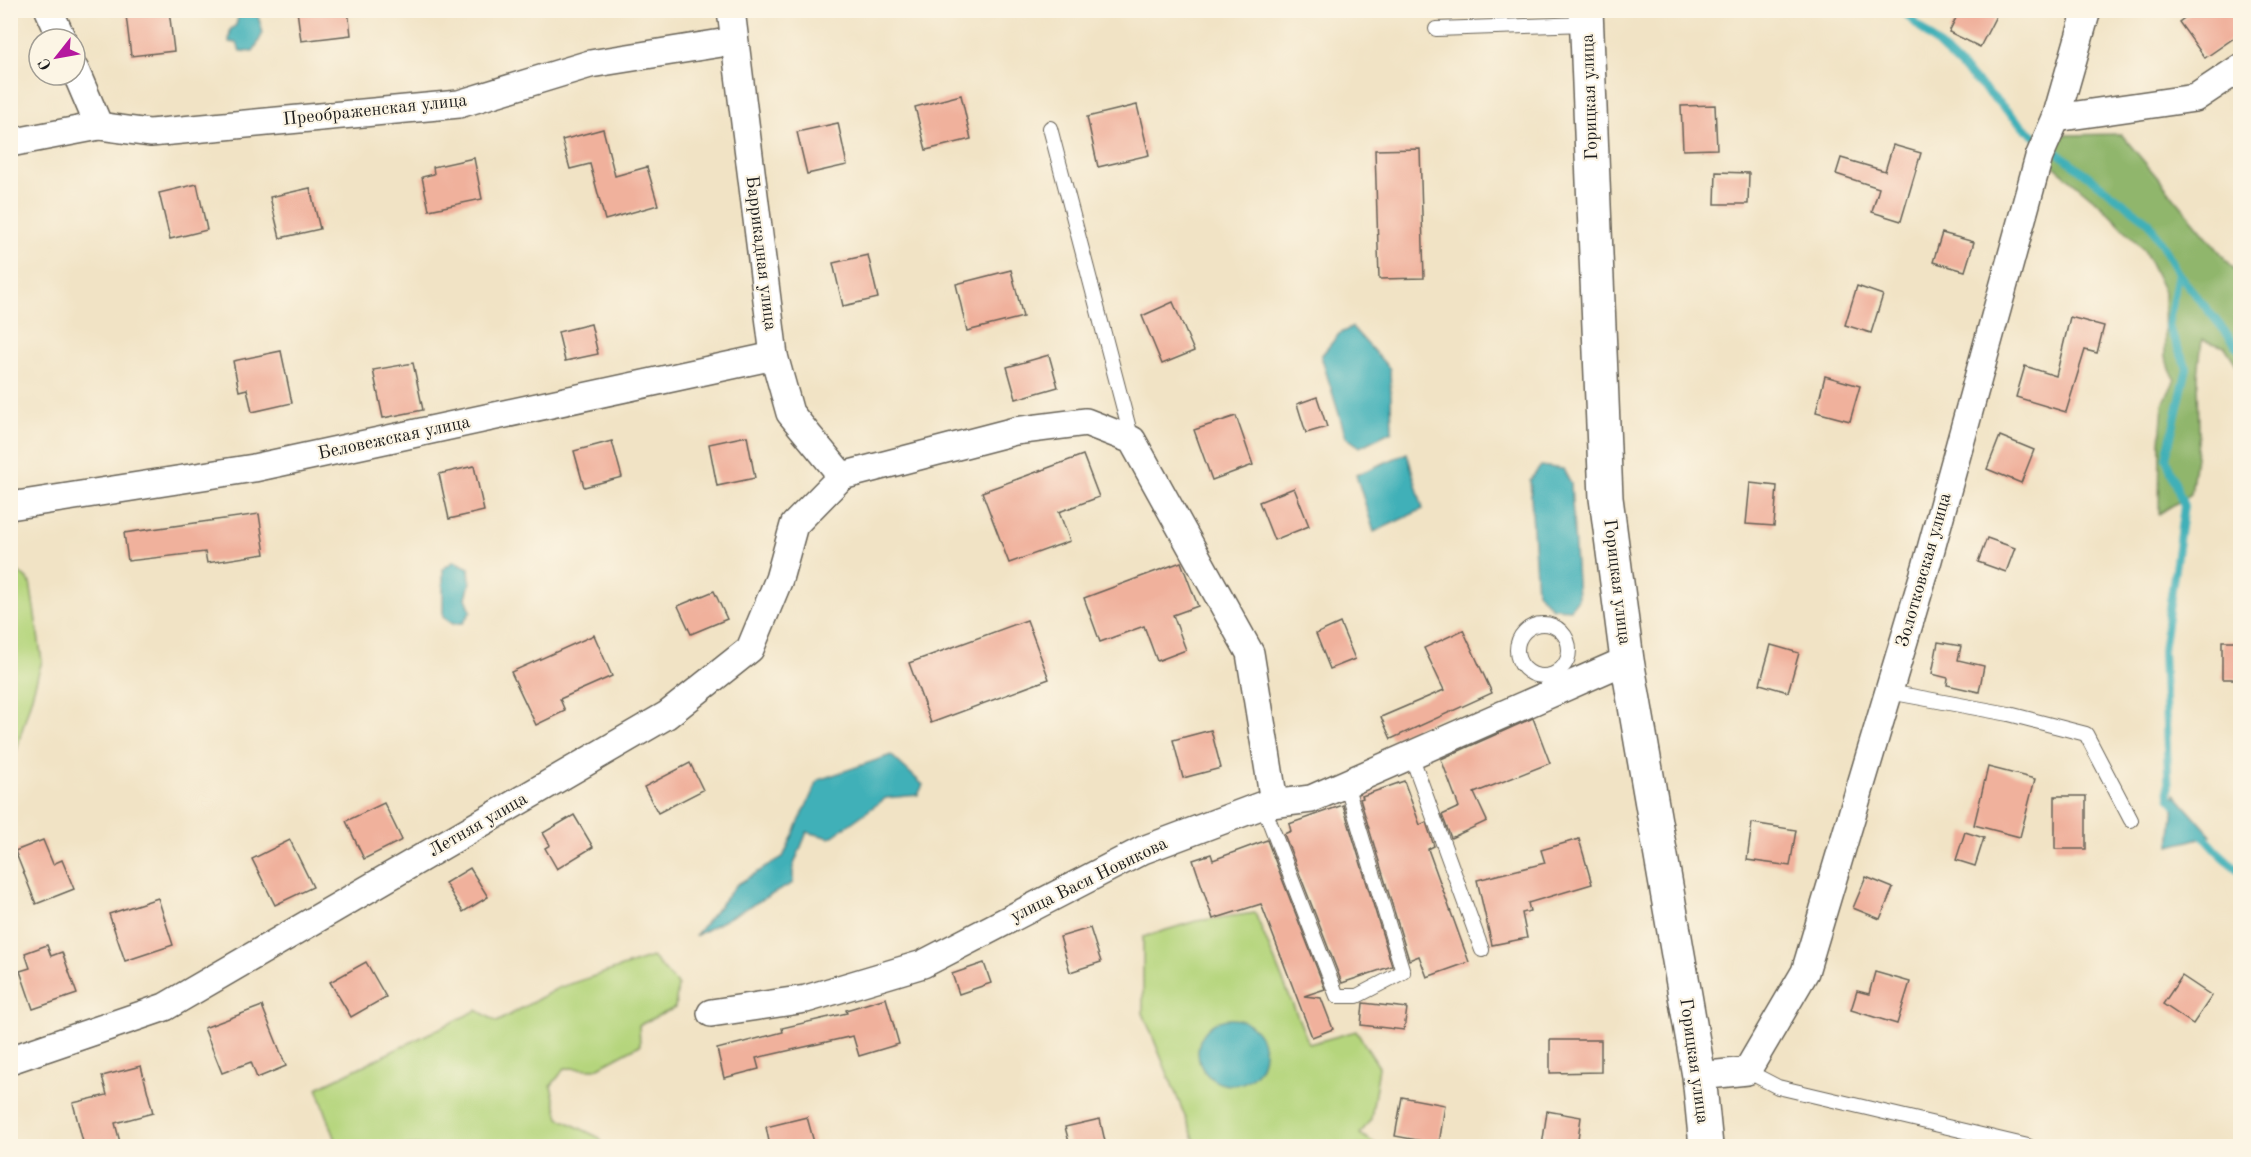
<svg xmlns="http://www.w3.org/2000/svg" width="2251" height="1157" font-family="'Old Standard TT',serif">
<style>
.green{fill:#b5d57d;stroke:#68784c;stroke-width:1.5}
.forest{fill:#90b66c;stroke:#566944;stroke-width:1.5}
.water{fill:#40b0b8;stroke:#2e666a;stroke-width:1.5}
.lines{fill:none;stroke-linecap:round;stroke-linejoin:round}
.stream{stroke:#40b0b8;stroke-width:8}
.building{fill:#f0b19c}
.service-casing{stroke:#676257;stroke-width:16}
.minor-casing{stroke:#676257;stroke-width:30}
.primary-casing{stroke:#676257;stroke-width:36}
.service{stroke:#fff;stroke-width:14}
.minor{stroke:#fff;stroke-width:27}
.primary{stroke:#fff;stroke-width:33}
.labels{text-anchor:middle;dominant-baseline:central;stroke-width:4.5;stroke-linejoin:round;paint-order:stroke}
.street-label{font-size:18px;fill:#1c1c1c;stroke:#fcf5e5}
</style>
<rect width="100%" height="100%" fill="#fcf5e5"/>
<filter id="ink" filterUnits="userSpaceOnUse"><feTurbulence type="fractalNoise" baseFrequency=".0167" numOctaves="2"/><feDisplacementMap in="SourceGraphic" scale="12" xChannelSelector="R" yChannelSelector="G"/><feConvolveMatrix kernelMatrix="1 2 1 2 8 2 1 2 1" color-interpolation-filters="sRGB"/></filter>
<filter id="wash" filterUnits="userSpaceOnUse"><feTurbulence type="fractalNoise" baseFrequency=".008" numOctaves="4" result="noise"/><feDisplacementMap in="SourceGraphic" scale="24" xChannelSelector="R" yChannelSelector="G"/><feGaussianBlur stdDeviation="1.35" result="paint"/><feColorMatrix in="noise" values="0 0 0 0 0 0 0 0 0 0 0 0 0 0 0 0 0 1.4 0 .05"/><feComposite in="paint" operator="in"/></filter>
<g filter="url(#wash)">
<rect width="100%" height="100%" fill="#f1e3c5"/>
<g class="green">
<path d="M11,565l19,17 12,79 -31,108z"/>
<path d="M1255,913l54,131 47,-13 23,36 -8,52 -11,15 19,12h-182l-54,-133v-76l53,-16z"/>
<path d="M652,957l26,28 -3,23 -36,17 1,20 -45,24 -30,-1 -14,18 8,32 41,20 4,8h-266l-21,-58 160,-78 20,12 61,-34z"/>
</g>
<path class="forest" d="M2121,134l119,142v94l-15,-23 -23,-7 -4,36 1,58 -8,60 -32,20 1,-71 3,-39 12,-25 -10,-21 -1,-66 -20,-42 -41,-43 -55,-46 14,-26z"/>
<g class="water">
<path d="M240,10l14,1 3,2 6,20 -10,19 -13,-1 -3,-8 -8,-1 1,-12 6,-5z"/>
<path d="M1352,327l38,42 2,62 -32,16 -14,-10 -25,-81 18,-22z"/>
<path d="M1407,453l16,56 -49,23 -18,-57z"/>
<path d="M1541,466l22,3 8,15 7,115 -8,10 -18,-1 -15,-16 -7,-112z"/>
<path d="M454,561l15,7 1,15 -4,15 5,13 -8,12 -10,1 -10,-7v-48z"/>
<path d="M891,755l32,30 -5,10 -32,3 -56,40 -23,-6 -14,35v16l-98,53 41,-51 47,-28 35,-77z"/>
<path d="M2175,794l36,41 -41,11z"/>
<circle cx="1231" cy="1052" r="33"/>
</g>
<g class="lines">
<g class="stream">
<path d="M1902,10l124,119 14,11"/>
<path d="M2050,147l99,75 29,51 -10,53 19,42 -21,90 18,48 -21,145 6,146 10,11"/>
<path d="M2178,273l62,77"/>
<path d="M2199,831l18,20 23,21"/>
</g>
</g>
<g id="blocks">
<g class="building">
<path d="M169,10l5,41 -43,5 -5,-41z"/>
<path d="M297,10h51l3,25 -50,6z"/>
<path d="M1960,10h39l-19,37 -31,-15z"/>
<path d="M2195,10h46v23l-36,25 -26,-36z"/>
<path d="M961,95l10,44 -45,11 -11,-43z"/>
<path d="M1137,105l12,50 -51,12 -11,-50z"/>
<path d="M1715,105l2,44 -34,1 -2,-44z"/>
<path d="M838,123l9,42 -40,9 -10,-42z"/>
<path d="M603,129l12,47 32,-9 11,38 -53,15 -15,-56 -20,5 -8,-29z"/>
<path d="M1893,145l28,8 -20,68 -29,-9 7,-24 -43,-14 5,-16 44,13z"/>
<path d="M1420,149l4,129 -45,1 -4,-129z"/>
<path d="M474,158l8,41 -53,11 -7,-33 12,-3 -1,-7z"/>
<path d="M1716,172l33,1 -1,31h-33z"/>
<path d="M197,184l10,46 -37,9 -11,-46z"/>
<path d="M310,188l10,41 -40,9 -10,-41z"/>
<path d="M1942,233l32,9 -9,29 -32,-9z"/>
<path d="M868,255l10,43 -35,8 -10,-43z"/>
<path d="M1011,270l12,47 -56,14 -11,-47z"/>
<path d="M1857,286l26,9 -12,38 -26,-8z"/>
<path d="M1173,302l21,49 -32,13 -20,-48z"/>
<path d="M2070,317l34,9 -7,27 -12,-3 -19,62 -50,-15 9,-31 31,10z"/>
<path d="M591,324l7,30 -33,7 -7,-29z"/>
<path d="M281,351l11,52 -40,9 -5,-23 -8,2 -6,-30z"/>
<path d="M1049,355l9,32 -42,12 -9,-32z"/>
<path d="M413,363l10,47 -40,8 -10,-48z"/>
<path d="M1825,376l35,10 -10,35 -34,-9z"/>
<path d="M1317,397l10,30 -21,6 -9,-29z"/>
<path d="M1236,416l17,49 -41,15 -18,-50z"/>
<path d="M747,436l8,42 -38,8 -8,-42z"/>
<path d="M2000,436l34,14 -13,33 -34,-14z"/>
<path d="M612,441l10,36 -38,10 -10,-36z"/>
<path d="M1083,455l16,42 -40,15 11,29 -61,22 -27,-71z"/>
<path d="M474,466l10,45 -35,8 -10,-45z"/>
<path d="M1750,483l27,3 -3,40 -28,-2z"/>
<path d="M1294,488l15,38 -35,14 -15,-38z"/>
<path d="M259,514l6,40 -58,9 -2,-11 -77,9 -4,-28z"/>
<path d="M1987,538l28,10 -9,24 -28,-10z"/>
<path d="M1181,562l17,44 -25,9 13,35 -29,11 -13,-35 -44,16 -16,-44z"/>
<path d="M714,591l13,28 -36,15 -13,-28z"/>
<path d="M1027,620l22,59 -118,44 -22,-60z"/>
<path d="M1340,623l15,36 -25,10 -14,-35z"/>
<path d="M1463,630l29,63 -101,46 -10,-22 63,-27 -20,-42z"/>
<path d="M594,635l18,41 -52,23 5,12 -29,14 -25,-53z"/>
<rect x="2222" y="641" width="19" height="38"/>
<path d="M1938,642l23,4 -3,14 26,6 -5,26 -32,-7 1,-7 -16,-4z"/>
<path d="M1771,645l28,8 -11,39 -28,-8z"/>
<path d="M1533,718l17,45 -76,30 13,28 -36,17 -9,-23 17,-8 -18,-48z"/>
<path d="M1211,730l10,38 -38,10 -10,-38z"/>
<path d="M690,763l13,27 -45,23 -14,-26z"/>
<path d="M1988,767l47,12 -15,58 -46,-12z"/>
<path d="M1404,781l16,44 6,-3 8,24 -6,3 41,113 -42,15 -8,-21 -10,4 -49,-161 3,-1 -1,-2z"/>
<rect x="2055" y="796" width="31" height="53"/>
<path d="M384,803l18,37 -38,19 -18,-38z"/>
<path d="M1343,805l49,161 -50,17 -58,-149 7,-3 -2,-7z"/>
<path d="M574,815l19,32 -36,22 -12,-21 5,-3 -7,-12z"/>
<path d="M1752,823l44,7 -6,36 -43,-6z"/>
<path d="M1965,832l19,6 -9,28 -19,-6z"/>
<path d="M1579,839l13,45 -64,19 2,8 -8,2 5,25 -35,7 -15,-65 68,-17 -4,-13z"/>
<path d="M43,840l10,24 9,-4 12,29 -38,15 -21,-53z"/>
<path d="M290,840l23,47 -38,18 -23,-46z"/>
<path d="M1267,840l58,149 -21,7 17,2 12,31 -21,8 -51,-133 -48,15 -20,-59 18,-6 2,6z"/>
<path d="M470,868l18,29 -25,15 -18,-29z"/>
<path d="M1866,877l27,11 -13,31 -27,-11z"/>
<path d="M158,898l15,47 -48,16 -16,-47z"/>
<path d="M1090,928l11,34 -31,10 -10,-35z"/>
<path d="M47,945l4,11 11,-4 15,42 -44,15 -13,-38 10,-3 -5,-15z"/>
<path d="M366,962l20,35 -35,20 -21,-35z"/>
<path d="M984,963l7,20 -32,11 -7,-20z"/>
<path d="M1875,972l35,10 -13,42 -46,-14 6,-19 12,3z"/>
<path d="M2182,976l30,20 -19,28 -30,-20z"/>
<path d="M886,998l13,46 -40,12 -6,-20 -97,22 3,11 -35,9 -7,-29 66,-17 -1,-4 65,-15 -1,-3z"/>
<path d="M1363,1003l44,5 -3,22 -43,-5z"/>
<path d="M262,1006l24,60 -29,12 -6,-16 -29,11 -18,-45z"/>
<path d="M1550,1040h51v32l-51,1z"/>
<path d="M141,1066l12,47 -38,10 6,23h-37l-11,-43 34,-8 -5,-19z"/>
<path d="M1402,1097l43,8 -6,39 -44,-8z"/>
<path d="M1547,1111l34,6 -4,29h-35z"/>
<path d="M807,1117l8,29h-45l-4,-19z"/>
<path d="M1100,1119l6,27h-36l-5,-19z"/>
</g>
</g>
</g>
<g filter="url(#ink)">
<use href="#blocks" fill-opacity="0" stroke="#676257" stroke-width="1.5"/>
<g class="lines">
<defs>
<g id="service">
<path d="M1436,29l151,-5"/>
<path d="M1050,128l82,312"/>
<circle cx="1543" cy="650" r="26"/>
<path d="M1889,692l120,22 77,20 45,86"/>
<path d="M1411,755l71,195"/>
<path d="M1263,805l74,191h20l46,-24 -57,-188"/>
<path d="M1747,1071l31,16 250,59"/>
</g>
<g id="minor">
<path d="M49,10l13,29"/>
<path d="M731,10l43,346 16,57 52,63"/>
<path d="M75,70l24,56"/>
<path d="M2056,118l139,-20 45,-30"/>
<path d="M10,143l89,-17 51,7 309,-29 131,-40 144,-23"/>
<path d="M842,476l173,-45 71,-9 46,18 118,213 24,149"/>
<path d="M10,506l244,-38 520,-112"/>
<path d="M711,1013l95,-14 117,-35 220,-114 120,-45 48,-6 316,-139"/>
<path d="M10,1060l155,-53 502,-292 83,-66 29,-70 15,-54 48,-49"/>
<path d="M1699,1076l48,-5 58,-99 121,-405 113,-410 17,-39 31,-108"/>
</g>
<path id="primary" d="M1586,10l20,488 21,162 72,416 7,70"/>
</defs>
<use href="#service" class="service-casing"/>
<use href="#minor" class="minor-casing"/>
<use href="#primary" class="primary-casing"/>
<use href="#service" class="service"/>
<use href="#minor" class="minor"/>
<use href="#primary" class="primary"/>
</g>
</g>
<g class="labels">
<g class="street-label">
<text transform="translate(1590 97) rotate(-92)">Горицкая улица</text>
<text transform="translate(375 110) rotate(-6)">Преображенская улица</text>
<text transform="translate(761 253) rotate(83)">Баррикадная улица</text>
<text transform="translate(394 438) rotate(-12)">Беловежская улица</text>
<text transform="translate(1924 570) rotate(-74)">Золотковская улица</text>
<text transform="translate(1617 582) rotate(83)">Горицкая улица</text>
<text transform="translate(478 825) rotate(-30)">Летняя улица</text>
<text transform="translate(1089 880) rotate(-26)">улица Васи Новикова</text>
<text transform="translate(1694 1061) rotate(82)">Горицкая улица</text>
</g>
</g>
<rect width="2251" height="1157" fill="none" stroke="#fcf5e5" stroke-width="36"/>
<g transform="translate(57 57) rotate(239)"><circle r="28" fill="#fcf5e5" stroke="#a29e95" stroke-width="1.5"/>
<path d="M0-4.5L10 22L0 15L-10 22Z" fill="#b5179e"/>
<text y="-9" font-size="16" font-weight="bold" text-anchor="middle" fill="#1c1c1c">С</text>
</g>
</svg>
